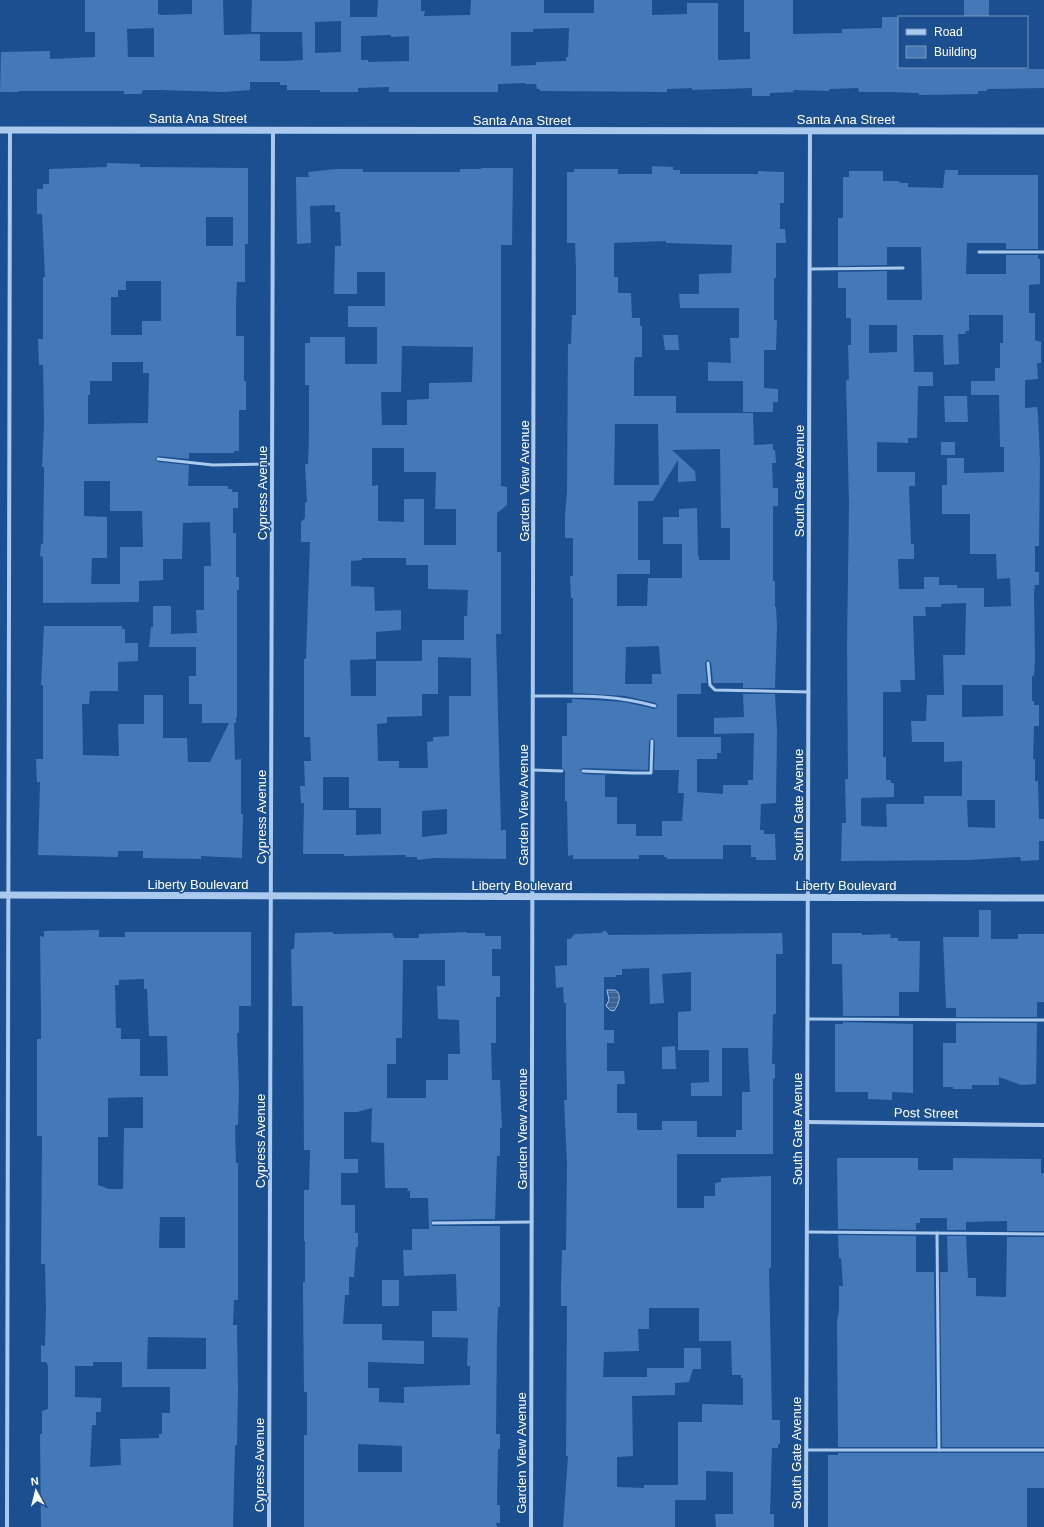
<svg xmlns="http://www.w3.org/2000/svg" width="1044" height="1527" font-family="Helvetica,sans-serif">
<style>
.water{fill:url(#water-rules);stroke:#9cc4f0}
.building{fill:#4478b7;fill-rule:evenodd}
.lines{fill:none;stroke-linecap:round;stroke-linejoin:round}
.service{stroke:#a9c9ee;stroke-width:3}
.minor{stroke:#a9c9ee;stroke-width:4}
.tertiary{stroke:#a9c9ee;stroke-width:7}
.labels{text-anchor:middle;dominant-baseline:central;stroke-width:3;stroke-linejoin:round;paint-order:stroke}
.street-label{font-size:13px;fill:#fff;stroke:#1b4f8f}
</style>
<defs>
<pattern id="water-rules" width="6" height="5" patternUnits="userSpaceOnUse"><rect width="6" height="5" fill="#3c6290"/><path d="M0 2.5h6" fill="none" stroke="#597aa1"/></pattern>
</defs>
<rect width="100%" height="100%" fill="#1b4f8f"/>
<path class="water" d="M607,990h8c8,5 3,15 -1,21l-4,-1 -4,-4 3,-6z"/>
<g class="building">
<path d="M85,0h73v14l4,1 30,-1v-14h31l1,35 36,-1v27h27l16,-1 -1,-28h-51l1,-32h98v17h27l1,-17h43v11h4l-1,5 46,-1 1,-15h73v13h50v-13h58v15l35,-1v-11h31v57l32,-1v-27h-6v-32h49v34l49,-1v-4l40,-1v-11h17v50h126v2h19v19l-57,1v2h-9v3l-59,1v-2l-30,-1h-30l-1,-4 -29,1v2l-36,-1 1,2 -24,1v3h-18v-8l-60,2v-2l-25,1v3l-127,-1v-2h-3l-1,-5h-11v-1l-27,1v8h-109v-5l-31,1v4h-38v-2h-33v-5h-7v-3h-30v8l-26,2 -64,-2h-17l-2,4h-17v-3h-105v1h-19l1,-40 49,-1v8l45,-2v-25h-10zM341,21v31l-26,1v-31zM154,28v29h-26l-1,-28zM569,28l-1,29h-2v4l-30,1v3l-25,1v-34h22v-3zM391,35v2l18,-1v25l-41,1v-2h-7v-24z"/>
<rect x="964" y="0" width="25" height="17"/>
<path d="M107,163l33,1v3l108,1v76h-3v38h-8l-1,22v32h8v45h2v29h-7v41h-5v2h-45v6l-31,-3 -3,3 3,3 31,3 -1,21h40v3h4v3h6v16h-5v25h3v44h3v13h-2v127h-1v6h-2l1,37 6,-1v55h2l-1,44 -41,-2v3l-58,-1v-7h-25v6l-80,-2 2,-73h-3l-1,-23h7v-74h-2l3,-59h78v3h3v14h13v18l-20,1v29h-28l-1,13h-7l1,51 36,1 -1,-32h26v-29h19v43h24l1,24h22l19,-39h-27v-19h-13v-28h7v-29h-47l2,-20h2v-21h18v28l26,-1 -1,-23h8v-44h7l-1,-44 -27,1 -1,36h-19v21l-24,1v21l-96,1v-46l-3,-1 1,-12h2l1,-63v-14h-2l2,-43 -1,-59h-4l-1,-26h5v-62h2l-3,-63h-5v-25h6v-5h6v-15l58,-2zM206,217h27v29h-27zM126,281h35v40h-19v14h-31v-38h7v-7h8zM112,362h31v11h6l-1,50 -60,1v-29h2v-14h22zM84,481h26v30h32l1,36h-23v37h-29l1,-26h15v-41l-23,-1z"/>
<path d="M652,166l21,1v3h7v4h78v-3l26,1v31h-4v26h5l1,14h-10v35h-2v42h3l-1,30h-12v38l14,1v13h-5v10h-30v-31h-35v-19l23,1 -1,-25h9v-30h-59l-1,-14h20v-20l32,-1 1,-28 -66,-2v-2l-52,2v34h4v16h13l1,25h8v8h2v31h-7l-1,7v32h42v17h77l1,32 19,-1v6h2l1,13h-4l1,25h5v18h-5v75h2v26h1l1,19 -2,62h-32v-5h-30l-2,-21 -4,-2 -2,3 2,20h-6v11h-24v43h44v16h-4v6h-20v33l26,2v-9h25v-5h5l1,-47 -40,1v-16l30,-1 -1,-23h32l2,37 -1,72 -15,1 -1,26h4v4h11l1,26h-20v-3h-5v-12h-28v14h-56v-2h-3v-2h-25v4h-66v-4l-5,1 -1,-55h-2v-30l-3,-3v-32h5v-33h5v-4l22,1 30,2 31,7 3,-3 -2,-3 -31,-7 -52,-3v-95h-2l-1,-22h3v-38h-8v-22l2,-25 1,-147h3l1,-29h4v-49l-1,-23h-8v-71h7v-3h44v5h34zM615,424h43l1,61h-45zM720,449l1,79h9v32h-31v-4h-1l-1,-48 -18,1v8h-16v27h19v34h-34l-1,28h-30v-32h33v-14h-12v-59h15l25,-41v22l18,-1 -1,-10 -23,-21zM659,646l2,28h-9v10h-27l1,-37zM652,738l3,3 -1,29h25l-1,23h6l-2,28h-20v15h-26v-12h-19v-27h-12v-22l-22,-1 -3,-4 3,-2 65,2 1,-29z"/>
<path d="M481,168h32l-1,77h-11v241l6,1v18l-10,8v39h4v82h-5l5,196h5v29l-72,-1 -17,2v-3h-11v-2l-62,1v-2h-41l1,-51h-3l-1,-17h5l-1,-25h7l-1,-24h-6v-78h2l4,-117h-9v-20l4,-4v-15l2,-1 -2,-38h3l1,-29v-50h-4v-42h5v-6h35v27h32v-37h-29v-21h37v-34h-28v22h-23l1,-48h6l-1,-34h-5v-7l-25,1 1,37 -14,1 -1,-67h13l-1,-5 28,-3h27v3h97v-3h21zM402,346l71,1 -1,35 -43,1v16l-22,1v25h-25l-1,-33h20zM372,448h32v24h32l-1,37h21v36h-32v-46h-20v23l-26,-1v-36l-6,1zM362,558h44v7h22v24l40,1 -1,26h-3v24h-42v21h-46v35h-25l-1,-36 26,-1v-27l25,-2v-20l-26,1 -1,-24 -23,-1v-25l11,-1zM438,657l33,1v38h-22v40l-16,1v4l-6,1 1,26h-29v-7h-21l-1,-37 10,-1v-6l35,-1v-22h16zM323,777h26v31h32v26l-25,1v-25h-33zM447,809v25l-25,3v-26z"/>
<path d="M945,170h13v5h80v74h-32v-6h-39l-1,31h40v-19h32v4h2v25l-11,1v28h6v27l6,2v21h-4l1,16 -13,1v28l12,-1 1,7 2,46 -1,86h-4v26h4v13h-4l-1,8 1,65 -1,18h-2v25h2v4h5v21h-5v3l-1,30h2v22h3l1,38h5v22h-5v19l-18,1 -1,-4 -51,3 -128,1 1,-38h4l-1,-44h3l-1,-134 2,-142 -3,-122 3,-2 -1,-34h3v-27h-5v-30h-8v-16l49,-1v29h35l-1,-53h-34v18l-49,1v-48h5v-41h6v-6h34v10h15l3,2h7v4l35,1zM969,315h34v28h-3v25h-5v13h-24v14h28l1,52h4v25l-40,1v-15h-17v27h-5v29h28v40h26l1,25 13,-1 1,28 -27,1v-19h-27v-3h-18v-8h-15v12h-25l-1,-30h16v-15h-3l-2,-58h6v-14h-38v-30l31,1v-5h9l1,-52h15v-14h-19l-1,-37h30l1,30 15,-1 -1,-30h7l1,-3h3zM869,325h28v27l-28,1zM966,603l-1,52h-22l1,40h-17l-1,26h-15l1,21h32v20l18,-1v35h-38v8h-38l1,23 -26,-1v-28l33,-1v-14h-3v-3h-5v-23h-3v-65h18l-1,-12h15l-2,-64h13l-1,-9h16v-3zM962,685h41v31l-41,1zM967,800h28v28l-27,-1z"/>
<path d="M663,335h15l1,15h-14z"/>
<path d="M944,396h23l1,26h-23z"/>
<rect x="941" y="442" width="14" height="13"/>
<path d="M979,910h12v29h27v-5h26v68h-7v15h-81v-9h-10l-3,-71h36z"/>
<path d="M99,930v7h26v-5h126v74h-12v27h-2l2,57 -1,35h-3l1,38h2v137h-4l-1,25h4l1,65 -1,55h-2l-2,82h-192l-1,-93h2v-23l6,-2v-43l-2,-4h-5v-17l4,1 1,-37 -1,-45h-4l1,-128h-5v-97h4v-24l-1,-79 4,1v-6zM144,979v10h3l2,47h18l1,40h-28v-37h-19v-11h-5l-1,-43h4v-5zM143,1097v31h-19l-1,61h-14l-11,-4v-48h10v-39zM160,1217h25v31h-26zM148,1337l58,1v31h-59zM93,1362h29v25h48v26h-8v21h-3v4l-39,1 1,26 -31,2 2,-42h4v-13h5v-14l-26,-1v-31h18z"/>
<path d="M605,930l4,5 173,-2 1,21h-7v60h-3l-1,50h3v14l-2,1v75h-96v54h27v-12h11v-13l6,-1v-4l50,-2v92h-2l3,152h8v24h-2v4h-6l-2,66h4v13h-58l-1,-13h18v-42l-27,-1v29h-31v27h-112l5,-71h-2l1,-150h-6v-21l1,-35h4l1,-86 -3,-64h3l-1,-62v-35h-2l-1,-16 -7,1 -1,-22 12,-1v-26h3l5,-5 26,-1zM649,968l1,36 14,-1 -2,-29 29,-2v39l-13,1v38h31v32l-18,1v13h31v-48h26l2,44h-8v38h-6v7h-39v-16h-35v9h-25v-17h-20v-29h8l-1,-13h-17v-28h7v-13h-10v-53h12v-2h6v-6zM649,1308h50v33h32l1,34h9v3h2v27l-41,-1v18h-24v63h-34v3l-27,-1v-30l16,-1 -1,-60 43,-1v-12l14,-1 4,-13h8v-21h-17v20h-37v9h-44l1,-25 35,-1 -1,-22h11z"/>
<path d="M333,932v2l59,-1 2,5h25v-4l48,-2v1h18v3h16v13h-9v27h8v21h-4v46h-5l1,37h8l1,27 1,21h-2v28h-3l-2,63 -62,1 -3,3 3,3h67v81h-2l-1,28 -1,99h4v15h-2l-1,56h3v18h-4l1,4h-193v-92h3v-43h-3l-1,-95v-15h2v-41h-1v-51h5l1,-40h-6l-1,-144h-11l-1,-57h3l1,-16zM403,960h42v26h-8l1,33 21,1 1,34h-12v26h-22v18h-39v-34h9v-26h6zM372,1108l-1,34 13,1 1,45h23l-1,3h3v7h18l1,31h-17v21h-9l1,26 52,-2 1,37h-25v26l36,1 -1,28h3v19l-66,2v16l-25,-1v-14h-11v-26l56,2v-23l-42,-1v-16h-39l2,-29h4v-18h5l2,-30h2v-14h-3v-28h-14v-32h17v-14h-14v-47h13zM358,1444l44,2v26h-44z"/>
<path d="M832,933h30v2l29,-1 -1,4h8v3h22l-1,51h-20v24h-56l-1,-52h-10z"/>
<path d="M843,1022l70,2v69l-21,-1v8l-24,-1v-7h-33v-68h8z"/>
<path d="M956,1023h81l-1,61 -15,1 -22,-8v8h-27v4h-19v-2h-10v-44h13z"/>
<path d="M675,1046l1,23h-14v-22z"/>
<path d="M837,1158h81v12h35v-12l88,1v14h3v58h-37v-10l-41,1v8h-19v-12h-27v5h-4v7l-78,-1z"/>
<path d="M838,1235l78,1v36h18l2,175h-98l-1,-126 2,-11v-24h4l-2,-28h-2z"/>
<path d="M947,1236h19l2,42h8v18l30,1 1,-60h37v210h-102l-2,-175h8z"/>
<rect x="382" y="1280" width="17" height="26"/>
<path d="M838,1453h206v35h-17v39h-199v-72h10z"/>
</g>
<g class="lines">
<g class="service">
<path d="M979,252h65"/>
<path d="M810,269l93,-1"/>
<path d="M158,459l55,6 59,-1"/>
<path d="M708,663l2,22 5,5 94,2"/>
<path d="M533,696c43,0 80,-2 122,10"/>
<path d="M533,770l29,1"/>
<path d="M583,771l48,2h20l1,-32"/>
<path d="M808,1019l236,1"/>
<path d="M433,1223l99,-1"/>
<path d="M807,1232l237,2"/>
<path d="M937,1233l2,217"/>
<path d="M806,1450h238"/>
</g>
<g class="minor">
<path d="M807,1122l237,3"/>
<path d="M7,1527l3,-1397"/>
<path d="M269,1527l4,-1397"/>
<path d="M531,1527l3,-1395"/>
<path d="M806,1527l4,-1395"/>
</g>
<g class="tertiary">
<path d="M0,130l1044,1"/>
<path d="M0,895l1044,3"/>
</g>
</g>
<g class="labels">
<g class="street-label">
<text x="198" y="118">Santa Ana Street</text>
<text x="846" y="119">Santa Ana Street</text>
<text x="522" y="120">Santa Ana Street</text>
<text transform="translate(524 481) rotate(-90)">Garden View Avenue</text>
<text transform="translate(799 481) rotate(-90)">South Gate Avenue</text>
<text transform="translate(262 493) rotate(-90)">Cypress Avenue</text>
<text transform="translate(523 805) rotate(-90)">Garden View Avenue</text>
<text transform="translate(798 805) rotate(-90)">South Gate Avenue</text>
<text transform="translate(261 817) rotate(-90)">Cypress Avenue</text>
<text x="198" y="884">Liberty Boulevard</text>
<text x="522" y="885">Liberty Boulevard</text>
<text x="846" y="885">Liberty Boulevard</text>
<text transform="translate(926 1113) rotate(1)">Post Street</text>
<text transform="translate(522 1129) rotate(-90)">Garden View Avenue</text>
<text transform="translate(797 1129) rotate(-90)">South Gate Avenue</text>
<text transform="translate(260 1141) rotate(-90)">Cypress Avenue</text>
<text transform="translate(521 1453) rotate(-90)">Garden View Avenue</text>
<text transform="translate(796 1453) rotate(-90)">South Gate Avenue</text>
<text transform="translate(259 1465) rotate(-90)">Cypress Avenue</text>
</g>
</g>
<rect x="898" y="16" width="130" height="52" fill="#1b4f8f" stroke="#7695bc"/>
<rect x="906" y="29" width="20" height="6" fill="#a9c9ee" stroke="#7695bc"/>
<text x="934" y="36" font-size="12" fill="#ffffff">Road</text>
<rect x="906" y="46" width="20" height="12" fill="#4478b7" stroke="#7695bc"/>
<text x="934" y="56" font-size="12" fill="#ffffff">Building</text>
<g transform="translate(36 1491) rotate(353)" stroke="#1b4f8f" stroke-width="3" paint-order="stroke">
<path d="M0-3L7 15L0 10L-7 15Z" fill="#ffffff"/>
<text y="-6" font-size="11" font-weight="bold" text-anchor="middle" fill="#ffffff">N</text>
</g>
</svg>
